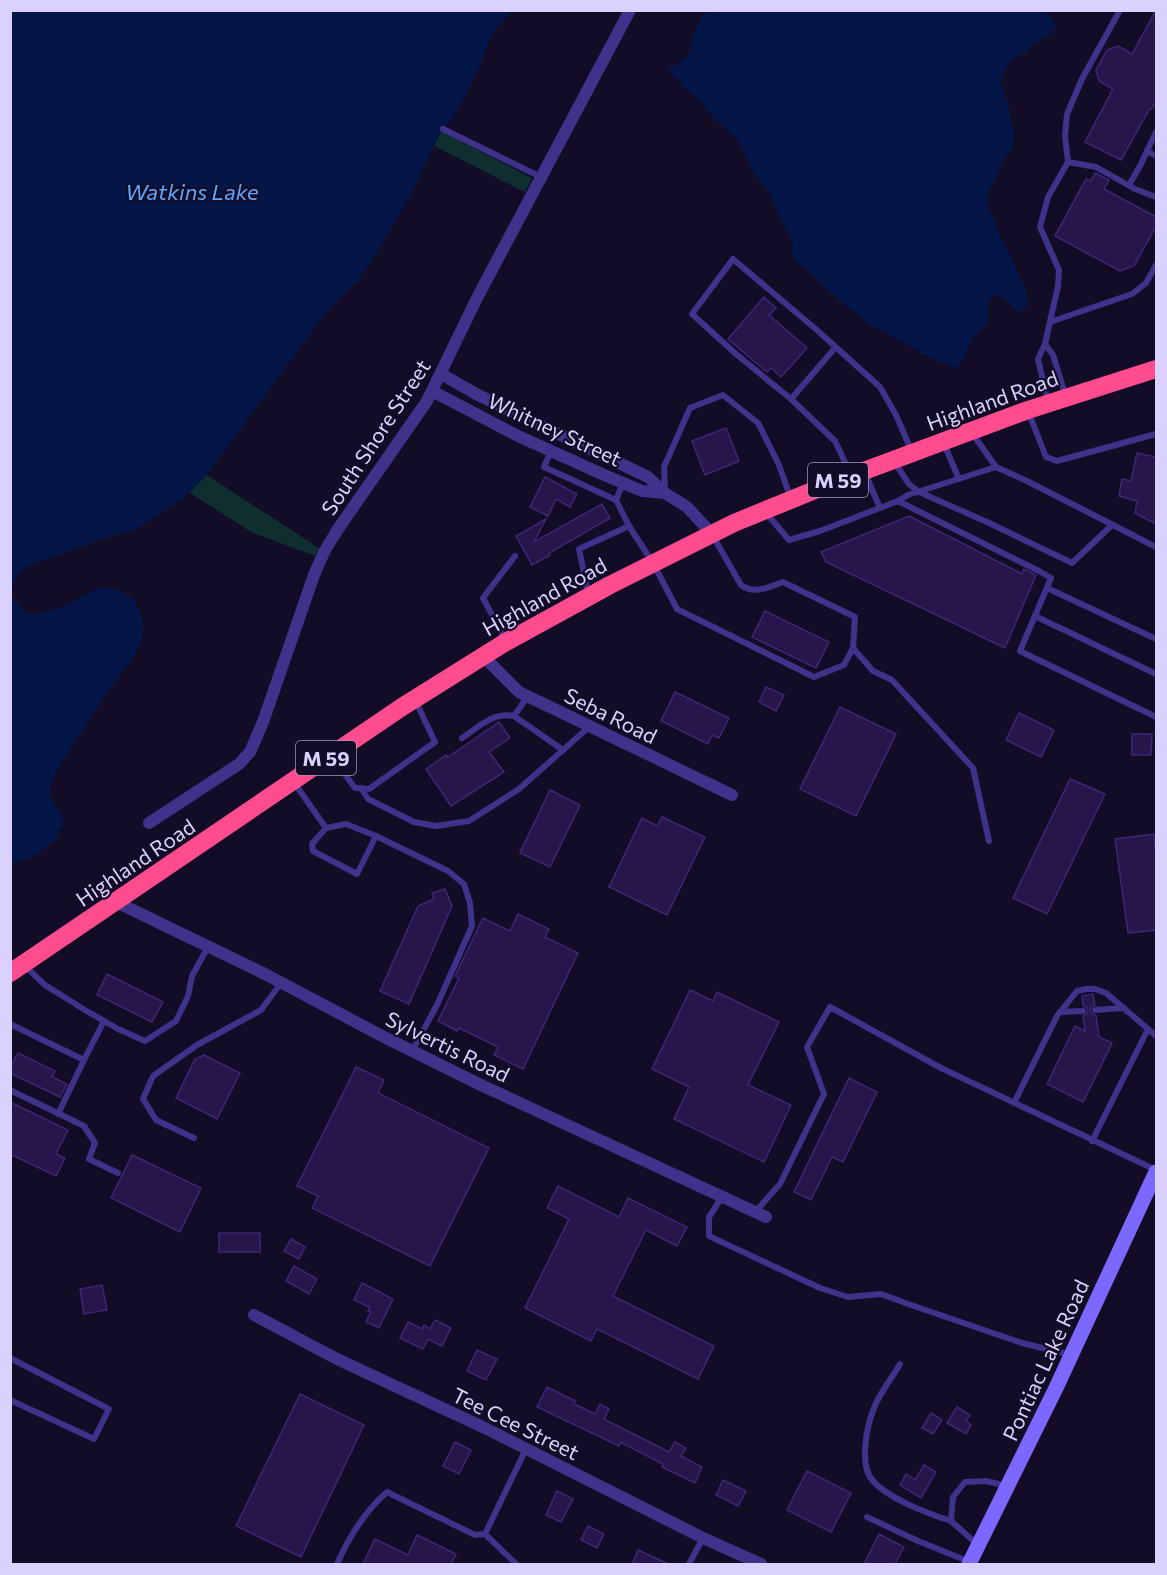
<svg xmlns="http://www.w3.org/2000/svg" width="1167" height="1575" font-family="Commissioner,sans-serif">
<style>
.green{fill:#0e2e30}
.water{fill:#041647}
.building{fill:#261649;stroke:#3e2677;stroke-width:1.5}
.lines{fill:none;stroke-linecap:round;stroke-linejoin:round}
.lane{stroke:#3e328a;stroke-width:6}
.street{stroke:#3e328a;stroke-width:12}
.secondary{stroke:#7b68ff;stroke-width:15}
.highway{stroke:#ff4c8f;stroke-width:18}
.labels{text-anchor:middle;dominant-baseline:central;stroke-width:4.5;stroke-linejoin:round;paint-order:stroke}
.shield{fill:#130c26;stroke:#9f96be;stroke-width:1.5}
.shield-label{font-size:20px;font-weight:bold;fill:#dbd1ff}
.street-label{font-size:21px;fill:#dbd1ff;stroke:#130c26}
.water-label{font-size:22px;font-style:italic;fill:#5fa5ff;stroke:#130c26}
</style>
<rect width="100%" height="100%" fill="#130c26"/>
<g class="green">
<path d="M441,131l91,47 -7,14 -91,-46z"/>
<path d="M207,475l112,73 -4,8 -64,-24 -62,-40z"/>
</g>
<g class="water">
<path d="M11,11h501l-13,14 -8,12 -12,30 -13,28 -14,24 -11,12 -29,61 -40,69 -16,22 -18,16 -14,16 -117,160 -23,23 -49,32 -28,8 -77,27c-16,9 -24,26 -11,41 3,4 7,7 11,8 4,1 9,-1 13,-2 8,-2 15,-4 22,-6 21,-9 29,-24 55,-15 8,3 13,7 17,14 8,12 8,26 3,39 -5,15 -19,29 -28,42 -13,17 -23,36 -35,53 -12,18 -25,35 -28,57 4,8 14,15 14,24 2,20 -35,43 -52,43z"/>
<path d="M706,11l337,-1 7,6 7,10 -4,7 -20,11 -6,7 -18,12 -6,10 -3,8 9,24 1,15 4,12 -1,16 -9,11 -6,13 -9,19 -2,11 14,36 18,35 7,18 2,13 -9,9c-9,-7 -11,-14 -22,-18 -12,6 -8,16 -9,28l-15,16 -11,22 -7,7 -18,-7 -66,-36 -32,-25 -24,-23 -17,-14 -7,-9 2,-11 -14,-27 -7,-19 -20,-27 -10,-22 -6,-10 -19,-16 -20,-24 -10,-8 -19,-20c6,-6 14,-8 19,-15 5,-7 5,-16 7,-23 3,-8 7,-15 12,-21z"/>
</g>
<g class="building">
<path d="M1156,10v92l-5,7 -2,1 -28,50 -36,-18 28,-53 -14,-8 -3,-11 11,-20 11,-4 14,8z"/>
<path d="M1095,173l14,7 -5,9 52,28v9l-22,40 -14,5 -65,-35 31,-57 5,2z"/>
<path d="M764,297l12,11 -7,7 38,33 -26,29 -10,-9 -4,4 -39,-33z"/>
<path d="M726,428l13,33 -34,14 -13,-34z"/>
<path d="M1137,453l19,4v67l-21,-11 2,-12 -18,-5 3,-17 9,2z"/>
<path d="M545,477l32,17 -7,13 -14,-8 -8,17 -18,-9z"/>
<path d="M602,504l8,14 -61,35 1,2 -18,10 -16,-29 30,-17 -12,23z"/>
<path d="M909,516l113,58 2,-5 12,6 -31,73 -179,-86 -5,-10z"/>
<path d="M765,611l64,31 -13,26 -64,-31z"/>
<path d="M766,687l18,8 -8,16 -17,-9z"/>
<path d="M675,692l54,26 -10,20 -7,-3 -4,9 -47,-23z"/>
<path d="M840,707l56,27 -40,82 -56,-27z"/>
<path d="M1019,713l35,17 -13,27 -35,-17z"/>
<path d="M499,722l11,16 -21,14 15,20 -53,34 -25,-37 20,-14 2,2z"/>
<path d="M1132,734h20l-1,21h-19z"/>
<path d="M1070,779l35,15 -58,120 -34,-16z"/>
<path d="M550,790l30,15 -30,62 -30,-14z"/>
<path d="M662,817l43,20 -38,78 -58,-28 33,-69 15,8z"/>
<path d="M1154,834l2,22v74l-28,3 -13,-94z"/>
<path d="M445,889l7,17 -43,98 -29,-13 38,-85 16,-7 -2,-6z"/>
<path d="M518,914l31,15 -4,8 33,16 -55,116 -29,-14 4,-8 -39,-19 -2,3 -19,-10 21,-43 -4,-2 28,-58 27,13z"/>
<path d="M107,974l56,28 -11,20 -55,-27z"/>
<path d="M690,990l23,11 4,-9 62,30 -31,63 43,20 -27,57 -90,-43 15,-32 -37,-18z"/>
<path d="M1093,994l2,11 -4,2 -1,4 2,3 4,1 3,22 13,6 -29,59 -36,-18 28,-58 10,5 -2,-15 4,-2 1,-4 -2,-3 -3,-1 -1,-10z"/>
<path d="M18,1053l37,18 -3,6 15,7 -7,13 -50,-24v-5z"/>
<path d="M204,1055l36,18 -23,46 -41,-21 19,-39z"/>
<path d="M356,1067l28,13 -6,13 111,55 -59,118 -118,-58 6,-12 -21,-10z"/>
<path d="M849,1078l28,14 -34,70 -11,-5 -21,43 -17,-8z"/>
<path d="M10,1102l58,28 -12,24 9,4 -9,18 -46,-22z"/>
<path d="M132,1155l69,33 -21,44 -69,-34z"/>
<path d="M558,1186l61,31 9,-19 59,29 -10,19 -31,-16 -33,66 101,50 -16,33 -101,-50 -6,12 -66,-33 44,-89 -22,-11z"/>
<rect x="219" y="1233" width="41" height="19"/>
<path d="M291,1239l14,8 -6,12 -15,-8z"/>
<path d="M294,1266l23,13 -8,15 -23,-13z"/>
<path d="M362,1283l31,16 -14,29 -13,-6 5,-10 -3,-1 1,-4 -15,-7z"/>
<path d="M102,1285l5,25 -23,4 -4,-25z"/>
<path d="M435,1320l16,8 -9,18 -14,-7 -5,10 -23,-11 8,-16 14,7 2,-4 6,4z"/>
<path d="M477,1350l20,9 -11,21 -19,-9z"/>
<path d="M547,1387l28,14 -1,3 21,10 5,-10 9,5 -5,10 65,33 6,-10 11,6 -5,8 21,11 -7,16 -33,-16 1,-3 -43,-22 -1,4 -82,-39z"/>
<path d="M300,1394l64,31 -63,132 -65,-31z"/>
<path d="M957,1407l13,8 -4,6 5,4 -5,9 -19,-11z"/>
<path d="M931,1413l11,7 -9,14 -11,-6z"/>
<path d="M455,1442l16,8 -12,24 -16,-8z"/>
<path d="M924,1465l12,7 -15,26 -21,-13 6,-11 9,6z"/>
<path d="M807,1471l44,22 -20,39 -44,-22z"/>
<path d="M723,1480l23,11 -8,15 -22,-11z"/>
<path d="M557,1491l16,8 -12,23 -15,-7z"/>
<path d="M588,1526l16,8 -7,14 -16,-8z"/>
<path d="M879,1534l25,13 -9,17h-31z"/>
<path d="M417,1535l39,19 -5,10h-88l12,-25 33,16z"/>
<path d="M638,1550l30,14h-36z"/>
</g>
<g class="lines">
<g class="lane">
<path d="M443,129l98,48"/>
<path d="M1156,132l-9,19 9,5"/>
<path d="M1068,162l-3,-26 2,-22 15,-35 38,-69"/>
<path d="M1129,185l12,-21 6,-13"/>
<path d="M1050,322l82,-28 14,-11 10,-18"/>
<path d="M1045,344l13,-58 1,-16 -19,-43 8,-30 20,-35 28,5 39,22 21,8"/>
<path d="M791,399l44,-51"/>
<path d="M1048,402l-10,-43 7,-15 8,11 13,42"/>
<path d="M1028,411l18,46 11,4 99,-27"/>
<path d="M944,444l15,35"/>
<path d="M551,451l-7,16 72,33"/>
<path d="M895,463l14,21 10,8 68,30 85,41 40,-38"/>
<path d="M996,467l31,14 129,66"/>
<path d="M850,473l-15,-32 -44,-42 -55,-45 -44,-40 41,-55 85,72 62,56 16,28 16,37"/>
<path d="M865,473l15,35"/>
<path d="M665,490l-1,-23 26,-59 33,-13 35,28 21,42 12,34"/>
<path d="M898,501l10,-6 88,-28 -24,-34"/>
<path d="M767,514l22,26 31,-9 78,-30 141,70 12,7 -31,73 136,66"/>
<path d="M629,526l24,37 24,46 137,68 30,-12 9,-17 20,23 19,9 81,88 16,73"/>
<path d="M713,536l28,49c13,10 28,2 42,-3l72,35 -2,31"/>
<path d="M1047,588l109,51"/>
<path d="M588,593l-9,-44 50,-23 -13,-26 7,-17"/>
<path d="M1035,616l121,58"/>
<path d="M505,639l-22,-41 32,-42"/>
<path d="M514,716l14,-20"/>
<path d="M462,738c17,-11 30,-26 52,-22l49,34"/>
<path d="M333,758l22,30 14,1 66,-47 -20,-42"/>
<path d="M295,784l31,44 20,-4 30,12 72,35 16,13 6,19 2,23 -35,79 -25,46"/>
<path d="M361,788l7,11 46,23 22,4 33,-5 50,-32 70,-62"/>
<path d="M326,828l-14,16 1,7 44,23 19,-38"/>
<path d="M24,965l21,20 40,25 33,19 27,12 31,-20 12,-25 4,-20 16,-29"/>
<path d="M1095,1010l29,-2"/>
<path d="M1060,1012l23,-1"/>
<path d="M10,1024l74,36 20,-39"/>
<path d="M10,1090l74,36 11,17 -6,16 29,14"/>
<path d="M1014,1103l43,-87 20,-25 9,-2h9l11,4 42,36"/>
<path d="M58,1114l26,-54"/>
<path d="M194,1138l-38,-18 -13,-21 10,-23 44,-31 64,-35 20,-27"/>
<path d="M1092,1141l56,-112 8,7"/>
<path d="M722,1197l-13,20v19l111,52 28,9 33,-3 30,11 111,38 49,12"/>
<path d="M755,1212l25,-28 44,-90 -17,-47 23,-40 111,61 215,102"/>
<path d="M10,1358l99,51 -15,30 -84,-39"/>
<path d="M900,1364c-8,14 -21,30 -26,44 -7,17 -14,52 -4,69 13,20 59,37 81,44"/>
<path d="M867,1517l51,24 52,21"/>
<path d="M485,1534l41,-85"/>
<path d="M485,1534l31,30"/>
<path d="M978,1545l-27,-24 2,-24 12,-15 21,-1 21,5"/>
<path d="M337,1564c12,-27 27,-52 50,-72l88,43 10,-1"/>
<path d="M689,1564l14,-26"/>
</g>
<g class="street">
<path d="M441,374l37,21 170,82 17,16 22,14 25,27"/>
<path d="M432,391l86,45 84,38 40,17 23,2"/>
<path d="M483,656l36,36 213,103"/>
<path d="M149,823l90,-59 11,-12 13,-30 51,-147 10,-23 14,-23 89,-128 50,-103 153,-288"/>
<path d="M116,902l149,72 119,63 97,48 285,132"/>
<path d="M254,1315l83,44 148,69 218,110 58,26"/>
</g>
<path class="secondary" d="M969,1564l87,-176 100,-216"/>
<path class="highway" d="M10,973l392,-266 104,-65 104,-57 124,-62 103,-42 191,-71 128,-41"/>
</g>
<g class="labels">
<g class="shield">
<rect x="808" y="463" width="60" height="34" rx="4.5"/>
<rect x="296" y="741" width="60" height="34" rx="4.5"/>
</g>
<g class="shield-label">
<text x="838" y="480">M 59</text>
<text x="326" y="758">M 59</text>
</g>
<g class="street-label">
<text transform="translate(992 400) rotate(-20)">Highland Road</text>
<text transform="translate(555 429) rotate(25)">Whitney Street</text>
<text transform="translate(375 437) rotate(-57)">South Shore Street</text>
<text transform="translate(544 596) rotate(-29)">Highland Road</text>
<text transform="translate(611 715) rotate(26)">Seba Road</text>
<text transform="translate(135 862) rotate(-34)">Highland Road</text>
<text transform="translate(448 1046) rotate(26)">Sylvertis Road</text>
<text transform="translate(1045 1360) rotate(-65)">Pontiac Lake Road</text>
<text transform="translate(516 1423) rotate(26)">Tee Cee Street</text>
</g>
<g class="water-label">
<text x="192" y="191">Watkins Lake</text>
</g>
</g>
<rect width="1167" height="1575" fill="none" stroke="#dbd1ff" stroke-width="24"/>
</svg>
